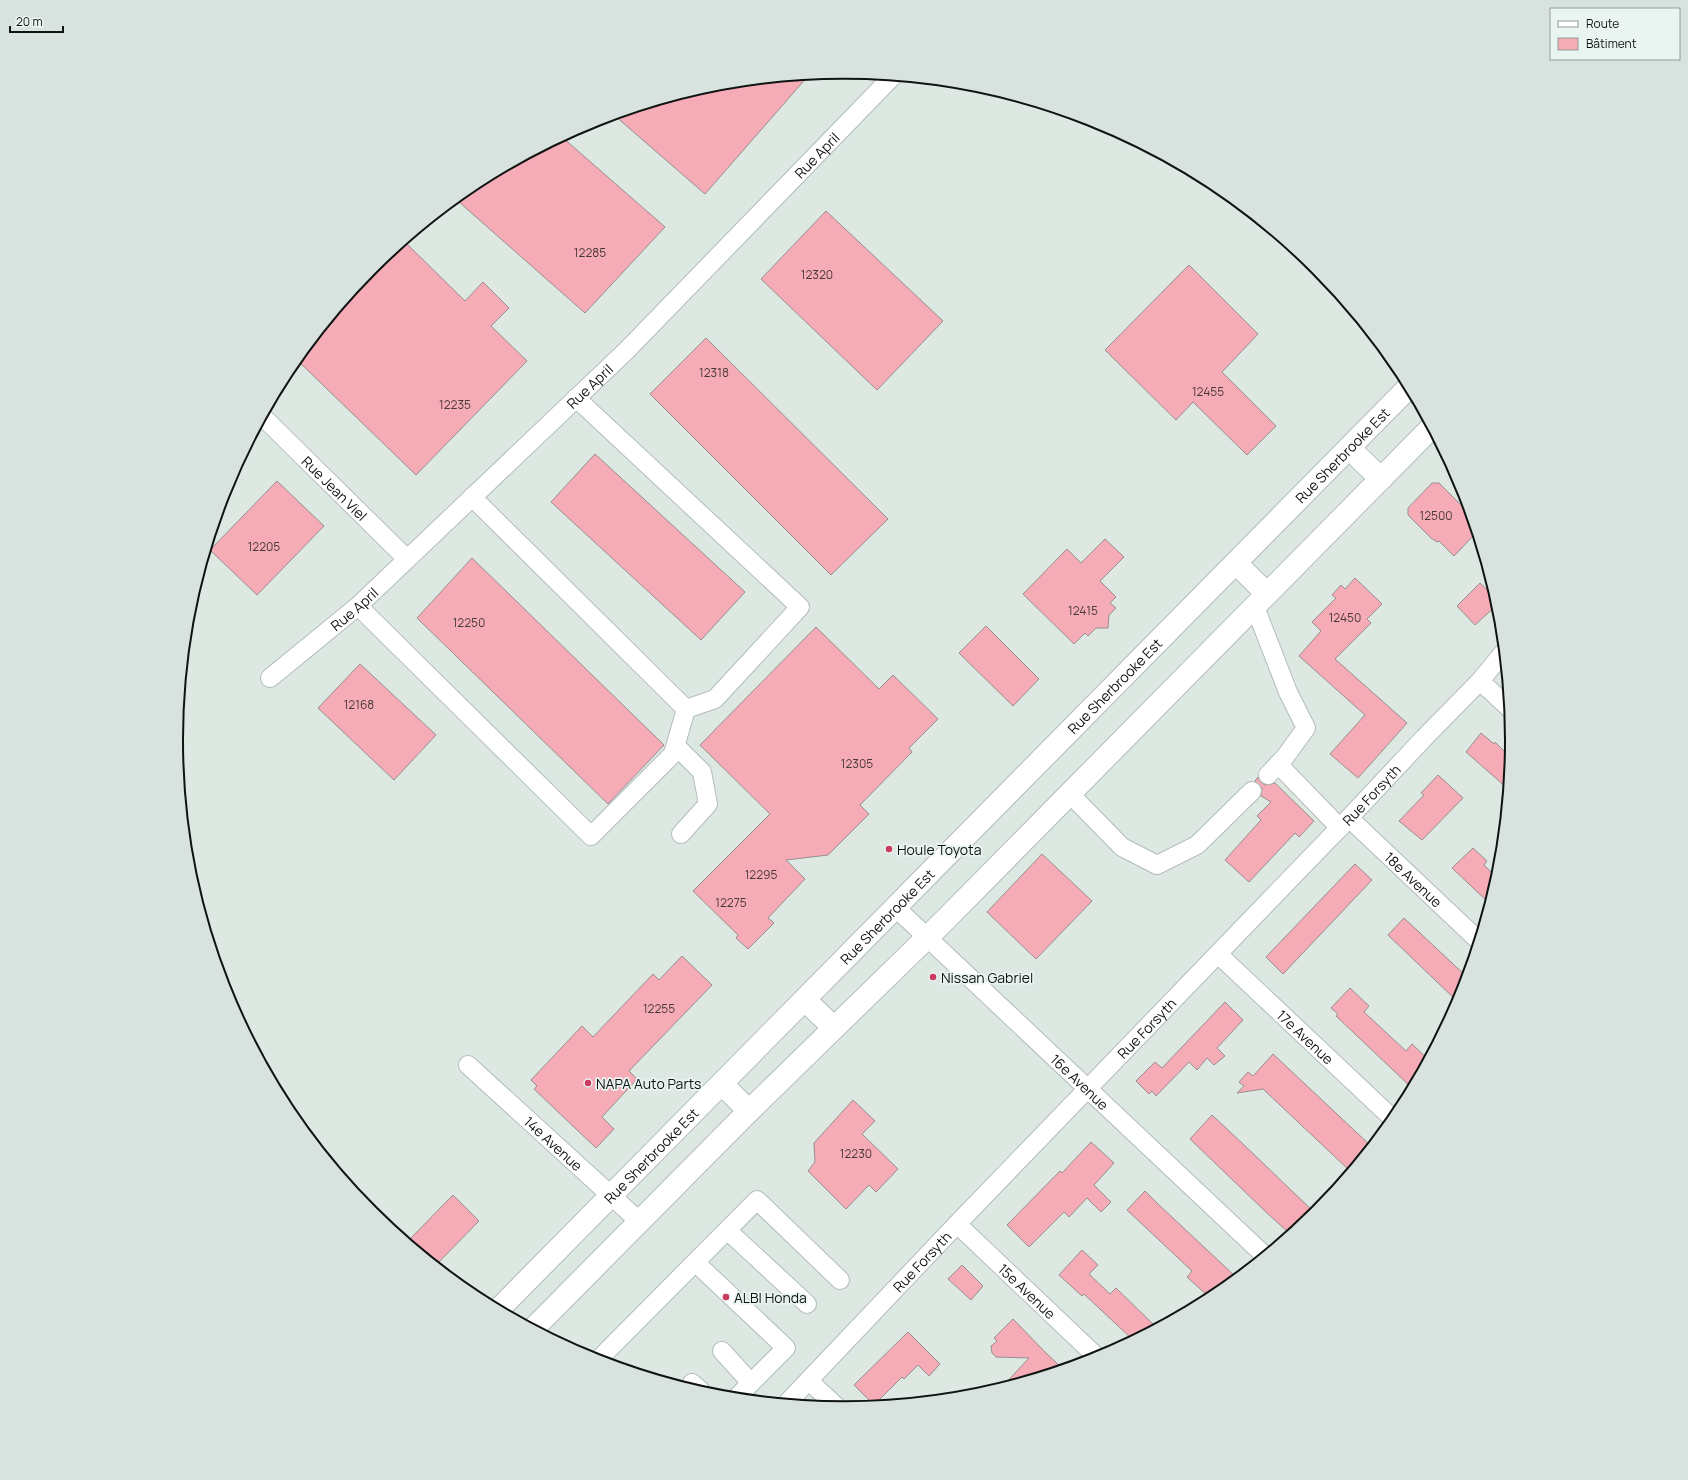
<svg xmlns="http://www.w3.org/2000/svg" width="1688" height="1480" font-family="Manrope,sans-serif">
<style>
.building{fill:#f6acb6;stroke:#988d8e}
.lines{fill:none;stroke-linecap:round;stroke-linejoin:round}
.minor-casing{stroke:#b2bdb8;stroke-width:20}
.major-casing{stroke:#b2bdb8;stroke-width:24}
.minor{stroke:#fff;stroke-width:18}
.major{stroke:#fff;stroke-width:22}
.poi-dot{fill:#cb3b60;stroke:#eaf5f1;stroke-width:1.5}
.labels{text-anchor:middle;dominant-baseline:central;stroke-width:3.5;stroke-linejoin:round;paint-order:stroke}
.number-label{font-size:12px;fill:#49393b}
.street-label{font-size:14px;fill:#0f1312;stroke:#eaf5f1}
.poi-label{font-size:14px;fill:#0f1312;stroke:#eaf5f1;text-anchor:start}
.rim{fill:none;stroke:#0f1312;stroke-width:2}
</style>
<rect width="100%" height="100%" fill="#dde8e3"/>
<g class="building">
<path d="M809,75l-104,119 -91,-79 100,-30z"/>
<path d="M562,137l103,90 -80,86 -126,-111 20,-21z"/>
<path d="M826,211l117,110 -66,69 -116,-111z"/>
<path d="M404,241l61,60 18,-19 26,26 -18,18 36,35 -111,114 -120,-116 76,-92z"/>
<path d="M1189,265l69,69 -36,38 54,54 -29,29 -54,-53 -17,18 -71,-70z"/>
<path d="M706,338l182,181 -57,56 -181,-181z"/>
<path d="M595,454l150,138 -44,48 -150,-138z"/>
<path d="M277,481l47,45 -67,69 -47,-45z"/>
<path d="M1432,483h7l23,23 7,8 7,19 -22,23 -15,-15 -2,1 -6,-4 -23,-23v-7z"/>
<path d="M1105,539l19,18 -24,24 16,16 -6,6 6,5 -7,7 -1,13h-12l-8,8 -3,-3 -11,11 -51,-50 44,-45 14,14z"/>
<path d="M472,558l192,187 -56,59 -191,-186z"/>
<path d="M1355,578l27,26 -15,15 4,4 -36,36 72,64 -49,55 -28,-24 35,-39 -66,-59 22,-25 -9,-9 24,-24 -4,-3 9,-10 4,4z"/>
<path d="M1480,583l16,15 2,6 -23,21 -18,-19z"/>
<path d="M986,626l53,53 -26,27 -54,-53z"/>
<path d="M816,627l63,62 14,-14 45,44 -29,29 3,4 -52,53 9,9 -41,41 -42,5 19,19 -37,39 6,5 -26,26 -12,-11 2,-3 -45,-44 77,-77 -70,-69z"/>
<path d="M360,664l76,71 -42,45 -76,-72z"/>
<path d="M1481,733l13,11 1,-2 15,15 -3,31 -41,-36z"/>
<path d="M1438,775l25,23 -41,42 -23,-19 25,-26 -3,-2z"/>
<path d="M1258,777l3,5 4,3 10,-2 39,38 -15,16 -4,-4 -46,49 -24,-22 36,-40 -4,-4 14,-14 -10,-6 1,-8 -7,-7z"/>
<path d="M1473,848l14,13 -3,4 13,13 -8,25 -37,-35z"/>
<path d="M1042,854l50,47 -56,58 -49,-47z"/>
<path d="M1355,864l17,16 -89,94 -17,-17z"/>
<path d="M1404,918l63,59 -9,25 -70,-67z"/>
<path d="M682,956l30,29 -83,86 8,8 -35,38 12,12 -18,19 -62,-59 3,-3 -6,-6 51,-54 11,11 60,-63 6,6z"/>
<path d="M1350,988l19,18 -5,6 42,39 6,-7 16,15 -16,29 -76,-72 2,-2 -7,-6z"/>
<path d="M1225,1002l18,18 -26,28 8,8 -11,9 -7,-7 -10,12 -8,-8 -33,34 -4,-5 -3,3 -13,-13 19,-19 7,6z"/>
<path d="M1273,1054l98,92 -21,25 -87,-82 -26,4 7,-7 -5,-4 9,-10 5,4z"/>
<path d="M853,1100l22,21 -13,13 36,35 -22,23 -7,-7 -23,24 -38,-38 7,-9 -1,-19z"/>
<path d="M1212,1115l32,30 71,68 -25,21 -23,-21 -77,-74z"/>
<path d="M1091,1142l23,21 -20,22 17,17 -10,10 -14,-14 -18,19 -5,-5 -35,35 -22,-22 53,-54 2,2z"/>
<path d="M1145,1191l13,13 79,74 -27,20 -23,-21 5,-6 -65,-61z"/>
<path d="M453,1195l26,26 -43,44 -28,-24z"/>
<path d="M1082,1250l16,15 -9,9 21,20 6,-6 40,39 -23,13 -49,-46 -2,2 -23,-21z"/>
<path d="M962,1265l21,21 -12,14 -23,-21z"/>
<path d="M1013,1319l33,34 16,15 -60,19 27,-29 -33,-1 -4,-4 -1,-7 6,-5 -3,-3z"/>
<path d="M908,1332l32,32 -11,12 -11,-11 -14,14 -2,-2 -28,28 -20,-20z"/>
</g>
<g class="lines">
<defs>
<g id="minor">
<path id="s1" d="M263,417l144,142"/>
<path d="M472,497l214,212 29,-10 85,-92 -224,-209"/>
<path d="M358,606l233,230 82,-82 13,-45"/>
<path d="M1255,607l33,85 18,36 -21,29 -17,18"/>
<path id="s2" d="M270,678l88,-72 269,-256 265,-273"/>
<path d="M1480,681l29,27"/>
<path d="M676,746l26,26 6,32 -27,30"/>
<path d="M1278,764l62,64"/>
<path d="M1070,794l52,53 35,18 40,-20 55,-54"/>
<path id="s3" d="M1349,818l129,122"/>
<path id="s4" d="M896,908l368,347"/>
<path id="s5" d="M1219,955l174,164"/>
<path id="s6" d="M468,1065l172,157"/>
<path id="s7" d="M957,1224l141,134"/>
<path d="M728,1231l79,73"/>
<path d="M696,1263l90,85 -49,49"/>
<path d="M722,1351l29,32"/>
<path d="M598,1360l159,-160 83,80"/>
<path d="M809,1381l28,26"/>
<path d="M692,1383l9,8"/>
<path id="s8" d="M788,1402l169,-178 392,-406 75,-80 56,-57 23,-28"/>
</g>
<g id="major">
<path d="M1349,448l32,31"/>
<path d="M1236,563l31,31"/>
<path d="M805,1000l29,28"/>
<path d="M722,1084l27,27"/>
<path id="s9" d="M499,1309l910,-922"/>
<path d="M534,1328l215,-217 195,-190 487,-493"/>
</g>
</defs>
<use href="#minor" class="minor-casing"/>
<use href="#major" class="major-casing"/>
<use href="#minor" class="minor"/>
<use href="#major" class="major"/>
</g>
<g class="poi-dot">
<circle cx="889" cy="849" r="4"/>
<circle cx="933" cy="977" r="4"/>
<circle cx="588" cy="1083" r="4"/>
<circle cx="726" cy="1297" r="4"/>
</g>
<g class="labels">
<g class="number-label">
<text x="590" y="252">12285</text>
<text x="817" y="274">12320</text>
<text x="714" y="372">12318</text>
<text x="1208" y="391">12455</text>
<text x="455" y="404">12235</text>
<text x="1436" y="515">12500</text>
<text x="264" y="546">12205</text>
<text x="1083" y="610">12415</text>
<text x="1345" y="617">12450</text>
<text x="469" y="622">12250</text>
<text x="359" y="704">12168</text>
<text x="857" y="763">12305</text>
<text x="761" y="874">12295</text>
<text x="731" y="902">12275</text>
<text x="659" y="1008">12255</text>
<text x="856" y="1153">12230</text>
</g>
<g class="street-label">
<text stroke="none"><textPath href="#s2" startOffset="757">Rue April</textPath></text>
<text stroke="none"><textPath href="#s2" startOffset="433">Rue April</textPath></text>
<text stroke="none"><textPath href="#s9" startOffset="1200">Rue Sherbrooke Est</textPath></text>
<text stroke="none"><textPath href="#s1" startOffset="101">Rue Jean Viel</textPath></text>
<text stroke="none"><textPath href="#s2" startOffset="109">Rue April</textPath></text>
<text stroke="none"><textPath href="#s9" startOffset="876">Rue Sherbrooke Est</textPath></text>
<text stroke="none"><textPath href="#s8" startOffset="842">Rue Forsyth</textPath></text>
<text stroke="none"><textPath href="#s3" startOffset="89">18e Avenue</textPath></text>
<text stroke="none"><textPath href="#s9" startOffset="552">Rue Sherbrooke Est</textPath></text>
<text stroke="none"><textPath href="#s8" startOffset="518">Rue Forsyth</textPath></text>
<text stroke="none"><textPath href="#s5" startOffset="119">17e Avenue</textPath></text>
<text stroke="none"><textPath href="#s4" startOffset="253">16e Avenue</textPath></text>
<text stroke="none"><textPath href="#s6" startOffset="116">14e Avenue</textPath></text>
<text stroke="none"><textPath href="#s9" startOffset="216">Rue Sherbrooke Est</textPath></text>
<text stroke="none"><textPath href="#s8" startOffset="194">Rue Forsyth</textPath></text>
<text stroke="none"><textPath href="#s7" startOffset="97">15e Avenue</textPath></text>
</g>
<g class="poi-label">
<text x="897" y="849">Houle Toyota</text>
<text x="941" y="977">Nissan Gabriel</text>
<text x="596" y="1083">NAPA Auto Parts</text>
<text x="734" y="1297">ALBI Honda</text>
</g>
</g>
<path d="M0 0H1688V1480H0ZM183 740a661 661 0 1 1 1322 0a661 661 0 1 1-1322 0Z" fill="#d8e3df" fill-rule="evenodd"/>
<path class="rim" d="M183 740a661 661 0 1 1 1322 0a661 661 0 1 1-1322 0Z"/>
<rect x="1550" y="8" width="130" height="52" fill="#eaf5f1" stroke="#929b98"/>
<rect x="1558" y="21" width="20" height="6" fill="#ffffff" stroke="#929b98"/>
<text x="1586" y="28" font-size="12" fill="#0f1312">Route</text>
<rect x="1558" y="38" width="20" height="12" fill="#f6acb6" stroke="#929b98"/>
<text x="1586" y="48" font-size="12" fill="#0f1312">Bâtiment</text>
<path d="M10 26v6h53v-6" fill="none" stroke="#0f1312" stroke-width="2"/>
<text x="16" y="26" font-size="12" fill="#0f1312" stroke="#eaf5f1" stroke-width="3" paint-order="stroke">20 m</text>
</svg>
